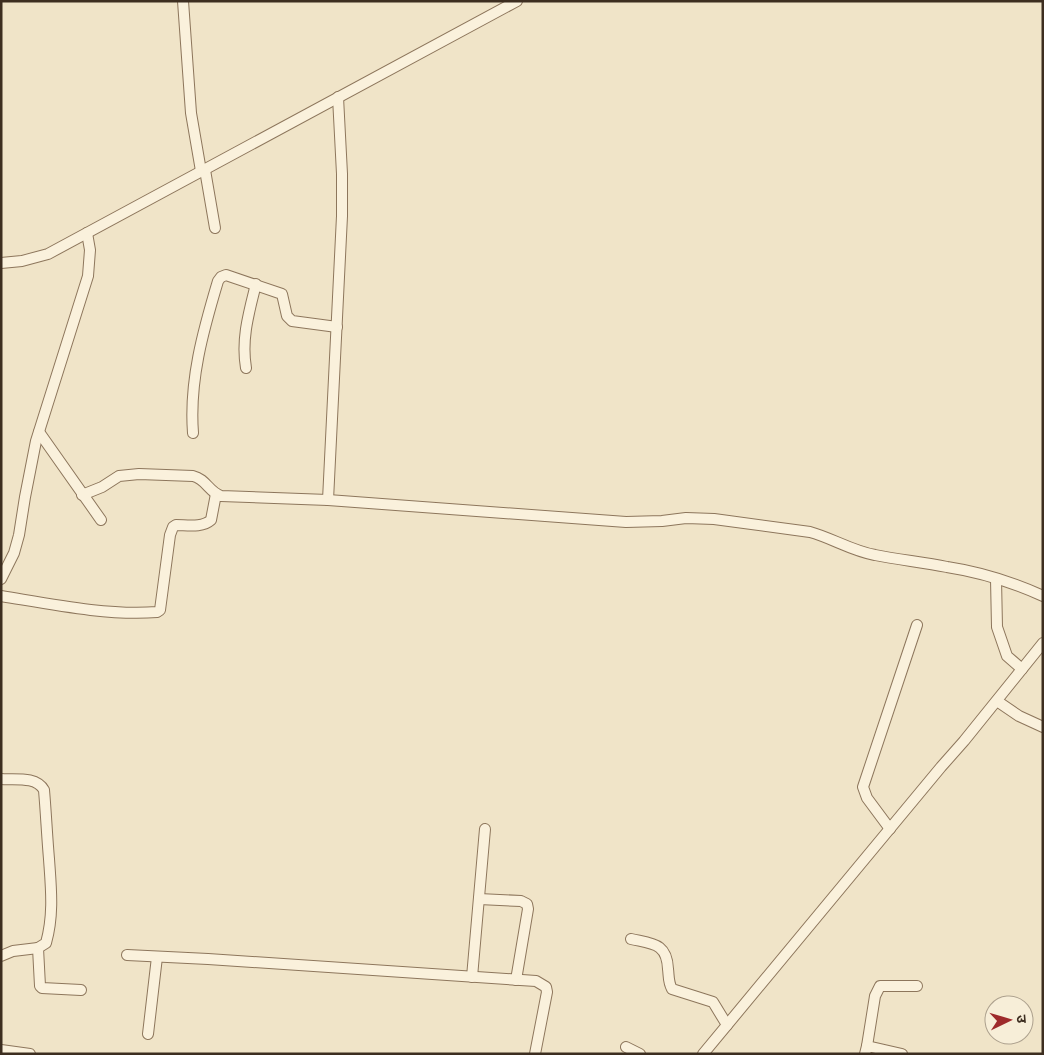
<svg xmlns="http://www.w3.org/2000/svg" width="1044" height="1055" font-family="'Libre Baskerville','Noto Sans Devanagari',serif">
  <style>
    .lines { fill: none; stroke-linecap: round; stroke-linejoin: round }
    .minor-casing { stroke: #8d765c; stroke-width: 12 }
    .minor { stroke: #faf1dc; stroke-width: 10 }
  </style>
  <rect width="100%" height="100%" fill="#f0e4c8"/>
  <g class="lines">
    <g class="minor-casing">
      <g id="minor">
        <path d="M183,1L191,113L201,171"/>
        <path d="M205,170L215,228"/>
        <path d="M1,263L22,261L48,254L517,1"/>
        <path d="M246,368C241,339 249,312 256,284"/>
        <path d="M39,432L101,520"/>
        <path d="M193,433C189,381 203,331 218,281L221,277L226,275L282,294L287,316L292,321L337,327"/>
        <path d="M82,495L102,487L119,476L139,474L193,476C206,479 209,492 221,496L328,500L626,522L662,521L686,518L714,519L810,532C832,538 852,551 875,555C899,560 923,562 947,567C980,572 1012,582 1043,596"/>
        <path d="M328,500L342,216V174L338,97"/>
        <path d="M1,579L14,553L19,535L25,497L36,441L88,276L90,250L87,233"/>
        <path d="M996,579L997,627L1007,656L1022,669"/>
        <path d="M1,596C50,604 108,616 157,612L160,610L170,535L173,527L176,525C187,525 202,528 211,520L216,494"/>
        <path d="M997,701L1019,716L1043,727"/>
        <path d="M1,779C15,780 36,776 44,790C46,813 47,836 49,859C51,888 54,914 46,943L38,948L40,986L42,988L81,990"/>
        <path d="M890,829L867,798L863,787L917,625"/>
        <path d="M479,899L521,901L527,904L528,909L516,980"/>
        <path d="M631,939C653,944 667,943 668,969C669,976 668,982 672,989L713,1002L727,1025"/>
        <path d="M127,955L208,959L536,981L546,987L547,992L535,1054"/>
        <path d="M1,956L13,951L38,948"/>
        <path d="M472,977L485,829"/>
        <path d="M148,1034L157,957"/>
        <path d="M867,1046L875,996L880,986H917"/>
        <path d="M626,1047L640,1054"/>
        <path d="M1,1050L30,1054"/>
        <path d="M703,1054L941,767L964,741L1043,643"/>
        <path d="M865,1054L867,1046L902,1054"/>
      </g>
    </g>
    <use href="#minor" class="minor"/>
  </g>
  <rect width="1044" height="1055" fill="none" stroke="#3d2e20" stroke-width="5"/>
  <g transform="translate(1009 1020) rotate(85)"><circle r="24" fill="#f7eed8" stroke="#ada18e"/>
  <path d="M0-4L9 19L0 12L-9 19Z" fill="#9e2a2b"/>
  <text y="-8" font-size="14" font-weight="bold" text-anchor="middle" fill="#3d2e20">उ</text>
  </g>
</svg>
